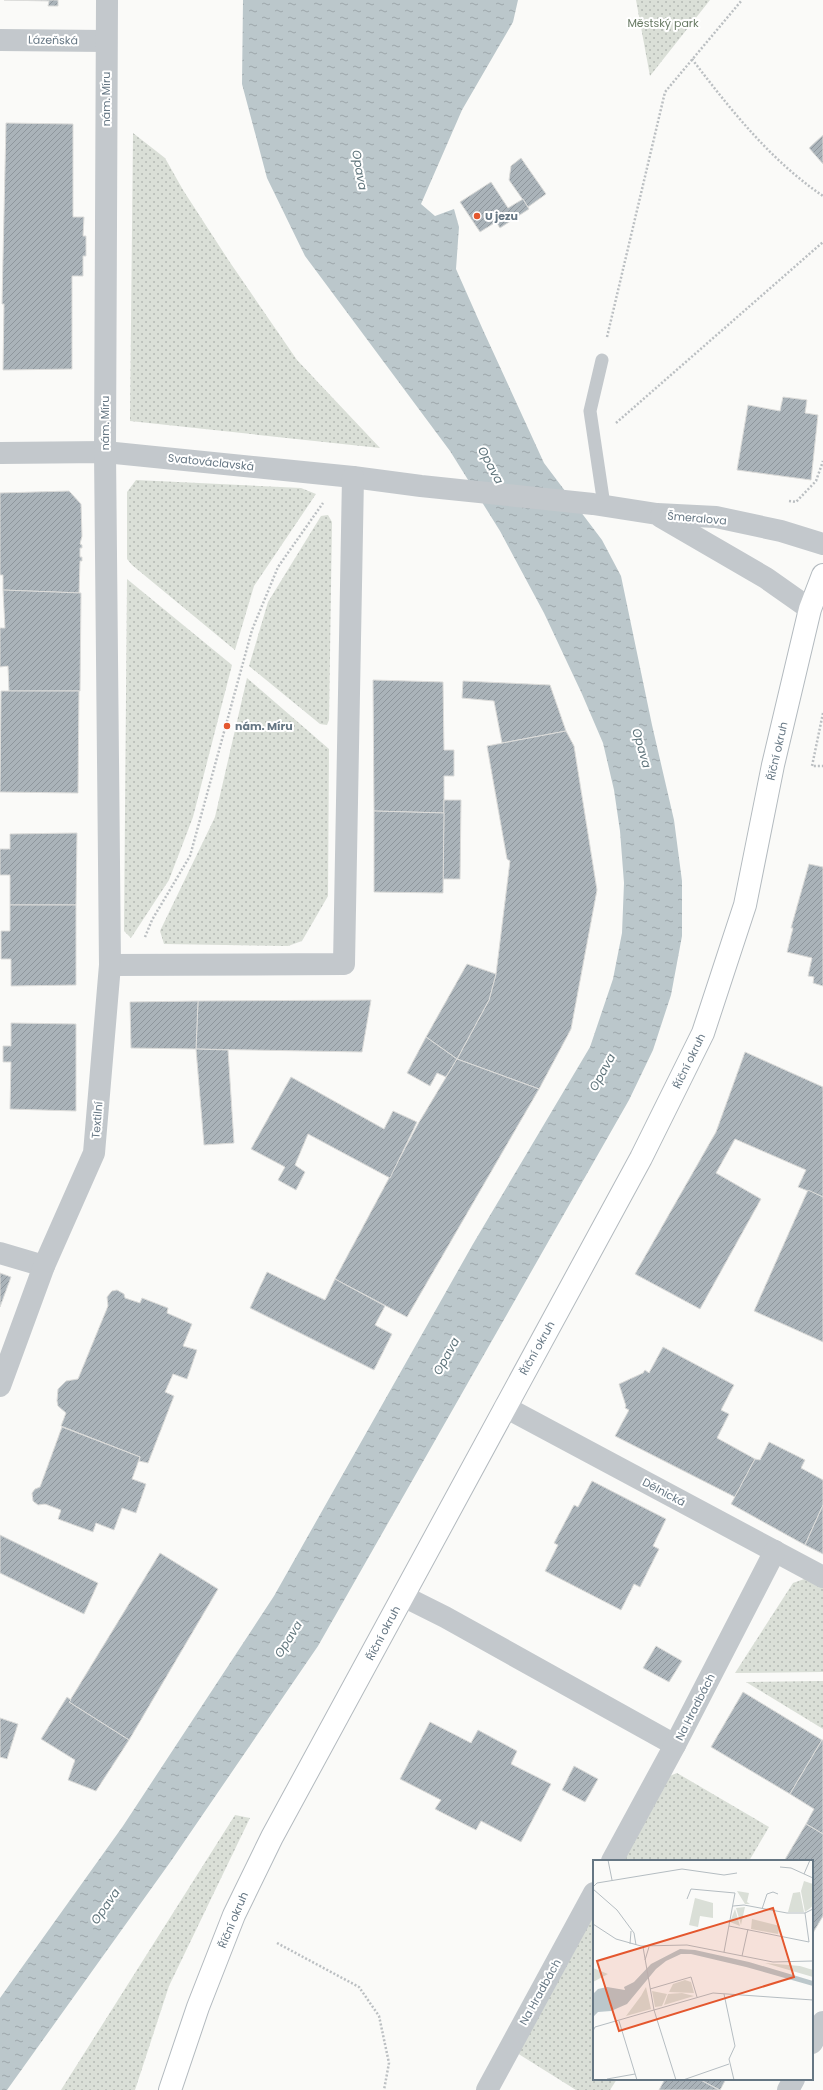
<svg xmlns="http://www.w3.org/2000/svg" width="823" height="2090" font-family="Poppins,sans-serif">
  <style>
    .grass { fill: url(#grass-dots) }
    .water { fill: url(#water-ripples) }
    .building { fill: url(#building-hatch); stroke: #dcdcda }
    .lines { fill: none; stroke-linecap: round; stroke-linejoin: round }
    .secondary-casing { stroke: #b3babf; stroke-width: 24 }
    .path { stroke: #bbbfc2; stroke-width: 2.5; stroke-dasharray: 2 2; stroke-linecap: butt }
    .lane { stroke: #c3c8cc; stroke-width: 13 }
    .street { stroke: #c3c8cc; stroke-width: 22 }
    .secondary { stroke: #fff; stroke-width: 22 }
    .poi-dot { fill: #e4572e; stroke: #fff; stroke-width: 1.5 }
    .labels { text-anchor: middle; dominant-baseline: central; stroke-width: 4; stroke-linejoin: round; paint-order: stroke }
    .park-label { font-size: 11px; fill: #687a64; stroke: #fff }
    .street-label { font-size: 11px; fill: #657683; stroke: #fff }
    .poi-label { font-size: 11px; font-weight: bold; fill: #657683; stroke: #fff; text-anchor: start }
    .water-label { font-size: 12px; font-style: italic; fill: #60757c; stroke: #fff }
    .inset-road { fill: none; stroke: #b5bdc2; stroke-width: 1 }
    .view { fill: #e4572e; fill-opacity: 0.15; stroke: #e4572e; stroke-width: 2 }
    .inset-edge { fill: none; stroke: #657683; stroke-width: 2 }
  </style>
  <defs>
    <pattern id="grass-dots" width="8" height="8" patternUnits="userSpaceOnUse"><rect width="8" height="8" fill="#dadfd7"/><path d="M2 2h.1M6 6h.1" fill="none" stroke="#b4b9b4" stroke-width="1.8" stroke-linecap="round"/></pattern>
    <pattern id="water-ripples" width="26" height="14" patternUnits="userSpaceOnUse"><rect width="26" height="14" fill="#bbc7cb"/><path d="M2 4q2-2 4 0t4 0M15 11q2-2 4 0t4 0" fill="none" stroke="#9ca6aa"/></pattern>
    <pattern id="building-hatch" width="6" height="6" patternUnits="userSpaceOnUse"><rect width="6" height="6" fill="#aab3b9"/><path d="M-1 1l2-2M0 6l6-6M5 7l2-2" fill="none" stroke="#8e969c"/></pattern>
  </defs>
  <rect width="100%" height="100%" fill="#fafaf8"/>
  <g class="grass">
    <path d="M636,0H710L650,76Z"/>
    <path d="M133,133L165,158L183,190L229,261L297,360L380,448L130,421Z"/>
    <path d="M136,480L301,488L316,494L254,586L235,650L132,565L127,559V492Z"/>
    <path d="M328,515L332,522L329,720L327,725L320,724L249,666L268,602L321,516Z"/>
    <path d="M127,579L232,665L193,817L169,880L131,938L124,931Z"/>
    <path d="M247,678L329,749L328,896L302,941L288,946L164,944L160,931L215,817Z"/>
    <path d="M807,1578L823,1587V1672L735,1673L793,1583Z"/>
    <path d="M823,1681V1729L746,1682Z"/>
    <path d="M677,1773L769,1827L749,1861H623L667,1777Z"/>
    <path d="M235,1815L250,1818L169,1986L135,2090H61Z"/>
    <path d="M594,1914V2079H617L610,2090H576L517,2053Z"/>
  </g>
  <path class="water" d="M243,0H518L513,22L462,110L421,204L435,216L454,209L459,227L456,269L483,330L544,463L602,540L621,576L652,725L674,820L682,881V936L671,995L653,1050L629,1100L318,1646L171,1861L7,2090H0V1998L123,1826L274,1596L473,1244L590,1047L613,979L622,933L624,883L620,831L614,790L603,743L582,694L544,613L500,531L450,451L305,256L267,178L242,84Z"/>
  <g class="building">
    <path d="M4,0H58V6H48L49,1Z"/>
    <path d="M6,123L73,124V217H84L83,236H86V256H83V276H72V369L3,370L4,304H2Z"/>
    <path d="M823,135V164L809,148Z"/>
    <path d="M521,158L546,194L528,207L509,180L511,166Z"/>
    <path d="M491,182L508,208L523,199L529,209L500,228L496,222L480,232L460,202Z"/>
    <path d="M783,397L807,400L805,413L818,415L811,480L737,470L748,405L780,411Z"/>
    <path d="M69,491L81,504L82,536L80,544L82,545V548H80V557H82V561H80L79,593L3,590V575H0V493Z"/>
    <path d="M3,590L81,593L80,691H9L8,666L0,667V628H5Z"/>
    <path d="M373,680L443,682L444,750H454V776H444V813L374,811Z"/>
    <path d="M463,681L550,685L566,731L502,743L494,701L462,698Z"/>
    <path d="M1,691H79L78,793L0,792Z"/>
    <path d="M566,731L574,746L597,890L571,1029L539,1089L457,1059L489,1000L496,974L510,861L507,859L487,746Z"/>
    <path d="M444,800H461L460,879H443Z"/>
    <path d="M374,811L444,813L443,893L374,892Z"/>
    <path d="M77,833L76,905H10V875H0V849H10V834Z"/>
    <path d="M809,864L823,867V986L813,983L814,977L808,976L812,958L787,952L793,928H791Z"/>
    <path d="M10,905H76V985L11,986V959H1V931H10Z"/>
    <path d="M467,964L496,974L489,1000L457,1059L426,1037Z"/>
    <path d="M371,1000L362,1052L196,1049L198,1001Z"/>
    <path d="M198,1001L196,1049L131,1048L130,1002Z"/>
    <path d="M11,1023L76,1024V1111L10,1109L11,1062H3V1046H11Z"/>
    <path d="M426,1037L457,1059L446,1077L437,1073L430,1086L407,1073Z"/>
    <path d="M196,1049L228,1050L234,1143L204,1145Z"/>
    <path d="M745,1052L823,1087V1197L798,1187L806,1170L735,1139L716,1173L761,1199L700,1309L635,1274L716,1132Z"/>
    <path d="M457,1059L539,1089L407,1317L335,1279L418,1124Z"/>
    <path d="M291,1077L384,1129L393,1111L417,1122L390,1178L308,1134L295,1165L305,1172L296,1190L278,1180L285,1167L251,1149Z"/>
    <path d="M808,1190L823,1197V1342L754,1311Z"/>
    <path d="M267,1272L325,1300L335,1279L385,1306L375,1325L392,1334L374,1370L250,1308Z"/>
    <path d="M0,1273L11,1277L0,1307Z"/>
    <path d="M117,1290L124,1294L125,1298L140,1303L142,1298L168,1308L167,1313L192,1324L183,1346L197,1350L187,1379L173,1374L165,1392L174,1396L148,1463L139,1461L140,1457L61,1426L66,1413L58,1406L57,1401L58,1389L66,1381L78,1379L108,1306L107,1297L112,1291Z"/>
    <path d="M663,1347L734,1385L721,1410L729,1414L717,1438L755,1459L735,1497L615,1436L629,1410L625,1408L626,1406L619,1384L643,1373L645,1370L649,1373Z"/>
    <path d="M62,1427L140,1457L132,1479L146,1484L136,1513L122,1508L114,1530L96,1523L93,1532L58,1519L61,1510L45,1504L38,1505L33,1501L32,1493L35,1489L40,1487Z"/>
    <path d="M769,1442L805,1460L801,1468L823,1480V1505L805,1545L731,1504L755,1459L760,1460Z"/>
    <path d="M592,1481L666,1519L653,1546L659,1549L640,1587L634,1584L621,1610L545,1571L558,1545L554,1543L574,1505L578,1507Z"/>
    <path d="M823,1505V1554L805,1545Z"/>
    <path d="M0,1535L98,1583L84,1614L0,1573Z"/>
    <path d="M160,1553L218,1589L129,1740L69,1702Z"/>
    <path d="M656,1646L682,1661L669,1682L643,1668Z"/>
    <path d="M743,1692L822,1740L790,1794L711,1747Z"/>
    <path d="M67,1697L71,1700L69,1702L129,1740L96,1791L68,1780L75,1760L41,1739Z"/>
    <path d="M0,1718L18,1724L7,1759L0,1757Z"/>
    <path d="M430,1722L471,1743L478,1730L517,1751L511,1764L551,1784L521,1842L481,1821L476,1830L435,1809L441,1800L400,1779Z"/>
    <path d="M822,1740H823V1834L806,1824L814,1809L790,1794Z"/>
    <path d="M574,1766L598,1779L585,1802L562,1790Z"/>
    <path d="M806,1824L823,1834V1916L813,1933L812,1861H784Z"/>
    <path d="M665,2079H699L719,2090H659Z"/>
    <path d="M699,2079H726L720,2090Z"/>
  </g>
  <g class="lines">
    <g class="secondary-casing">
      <path id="secondary" d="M170,2090L198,2007L234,1915L272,1837L641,1158L703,1033L745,905L773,765L810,609L823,575"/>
    </g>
    <g class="path">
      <path d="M692,59C730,109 771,161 823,196"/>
      <path d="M607,337L665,92L742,0"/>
      <path d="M616,423L823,242"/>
      <path d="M789,501L796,502L816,481L823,461"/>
      <path d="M823,713L812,766H823"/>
      <path d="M145,937L152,920L190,856L252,630L278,567L323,503"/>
      <path d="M277,1943L359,1987L379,2016L389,2063L384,2090"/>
    </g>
    <path class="lane" d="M602,360L590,411L604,505"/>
    <g class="street">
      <path d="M0,40L106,41"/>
      <path d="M0,453L105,452L353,477L421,486L593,504L657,514L716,517L781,531L823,544"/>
      <path d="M661,517L766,578L810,609"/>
      <path d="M110,965L344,964L353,477"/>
      <path d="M0,1253L44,1266"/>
      <path d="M0,1386L44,1266L94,1153L110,965L105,452L107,0"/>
      <path d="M505,1407L823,1577"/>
      <path d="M403,1596L445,1617L675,1745"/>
      <path d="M612,1861L675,1745L775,1551"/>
      <path d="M812,2043L823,2022"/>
      <path d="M487,2090L594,1893"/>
      <path d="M788,2090L794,2079"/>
    </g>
    <use href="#secondary" class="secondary"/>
  </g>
  <g class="poi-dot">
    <circle cx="477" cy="216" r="4"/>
    <circle cx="227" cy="726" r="4"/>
  </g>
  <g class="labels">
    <g class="park-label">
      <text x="663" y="23">Městský park</text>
    </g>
    <g class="street-label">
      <text transform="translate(53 40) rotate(1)">Lázeňská</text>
      <text transform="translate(106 99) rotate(-90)">nám. Míru</text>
      <text transform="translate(105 423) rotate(-90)">nám. Míru</text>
      <text transform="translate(211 462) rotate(6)">Svatováclavská</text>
      <text transform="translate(697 518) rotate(5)">Šmeralova</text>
      <text transform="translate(777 751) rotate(-77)">Říční okruh</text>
      <text transform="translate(689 1061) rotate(-64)">Říční okruh</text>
      <text transform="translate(97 1120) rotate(-85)">Textilní</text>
      <text transform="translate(537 1348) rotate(-61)">Říční okruh</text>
      <text transform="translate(664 1492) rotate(28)">Dělnická</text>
      <text transform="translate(383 1633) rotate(-62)">Říční okruh</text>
      <text transform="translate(695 1707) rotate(-63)">Na Hradbách</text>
      <text transform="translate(233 1920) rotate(-67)">Říční okruh</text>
      <text transform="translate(540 1992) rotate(-61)">Na Hradbách</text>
    </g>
    <g class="poi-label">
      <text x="485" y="216">U jezu</text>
      <text x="235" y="726">nám. Míru</text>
    </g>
    <g class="water-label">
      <text transform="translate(360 170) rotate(80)">Opava</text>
      <text transform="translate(491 465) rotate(62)">Opava</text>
      <text transform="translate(642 748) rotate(74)">Opava</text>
      <text transform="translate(602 1072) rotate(-61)">Opava</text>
      <text transform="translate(446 1356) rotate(-61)">Opava</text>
      <text transform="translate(288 1639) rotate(-58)">Opava</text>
      <text transform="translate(105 1906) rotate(-55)">Opava</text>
    </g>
  </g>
  <g transform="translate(593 1860)">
    <rect width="220" height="220" fill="#fafaf8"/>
    <path d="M211,21L220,24V46L212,52L208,31ZM207,32L211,52H195L200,33ZM152,47L148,65L143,48ZM142,49L147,66L137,62ZM159,59L187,66L185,74L158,69ZM172,103L207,106L220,110V117ZM0,108L15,114L0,122ZM92,120L98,122L101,133L76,132L80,124ZM53,127L58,149L33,156L48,136ZM59,131L74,134L69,146L62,147ZM89,133L101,136L71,145L75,134Z" fill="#dadfd7"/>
    <path d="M144,31L156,33L154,42L157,44H152Z" fill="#dadfd7"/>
    <path d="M102,38L120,43V58L107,56L105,67L96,65Z" fill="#dadfd7"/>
    <path d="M87,89L102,90L156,102L220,121V126L153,107L98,94H88L73,101L63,109L34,144L18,151L5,152L0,157V134L5,129L14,127L32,130L31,127L41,122L58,104Z" fill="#bbc7cb"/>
    <path class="inset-road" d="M15,0L19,20M187,7L198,8L220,18M211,14L217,0M0,27L4,23L89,9L131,15L144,13M0,29L24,50L41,73L43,85M94,39L98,29L142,33L131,92M140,46L151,45L194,53H212L220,49M169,49L174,34L180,32L185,34M0,64L23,79L48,86L94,85L180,102L219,101M136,66L216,82L212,53M37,84L38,71M50,87L61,150L83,220M149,96L155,69M52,100L56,87M57,129L98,117L104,137M131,134L142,186L136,199L141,220M26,161L44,220M0,171L2,167L120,133L220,140M14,219L42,214M90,220L136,204"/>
    <path class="view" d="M180,48L201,117L26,171L4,101Z"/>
    <rect width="220" height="220" class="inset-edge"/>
  </g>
</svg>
